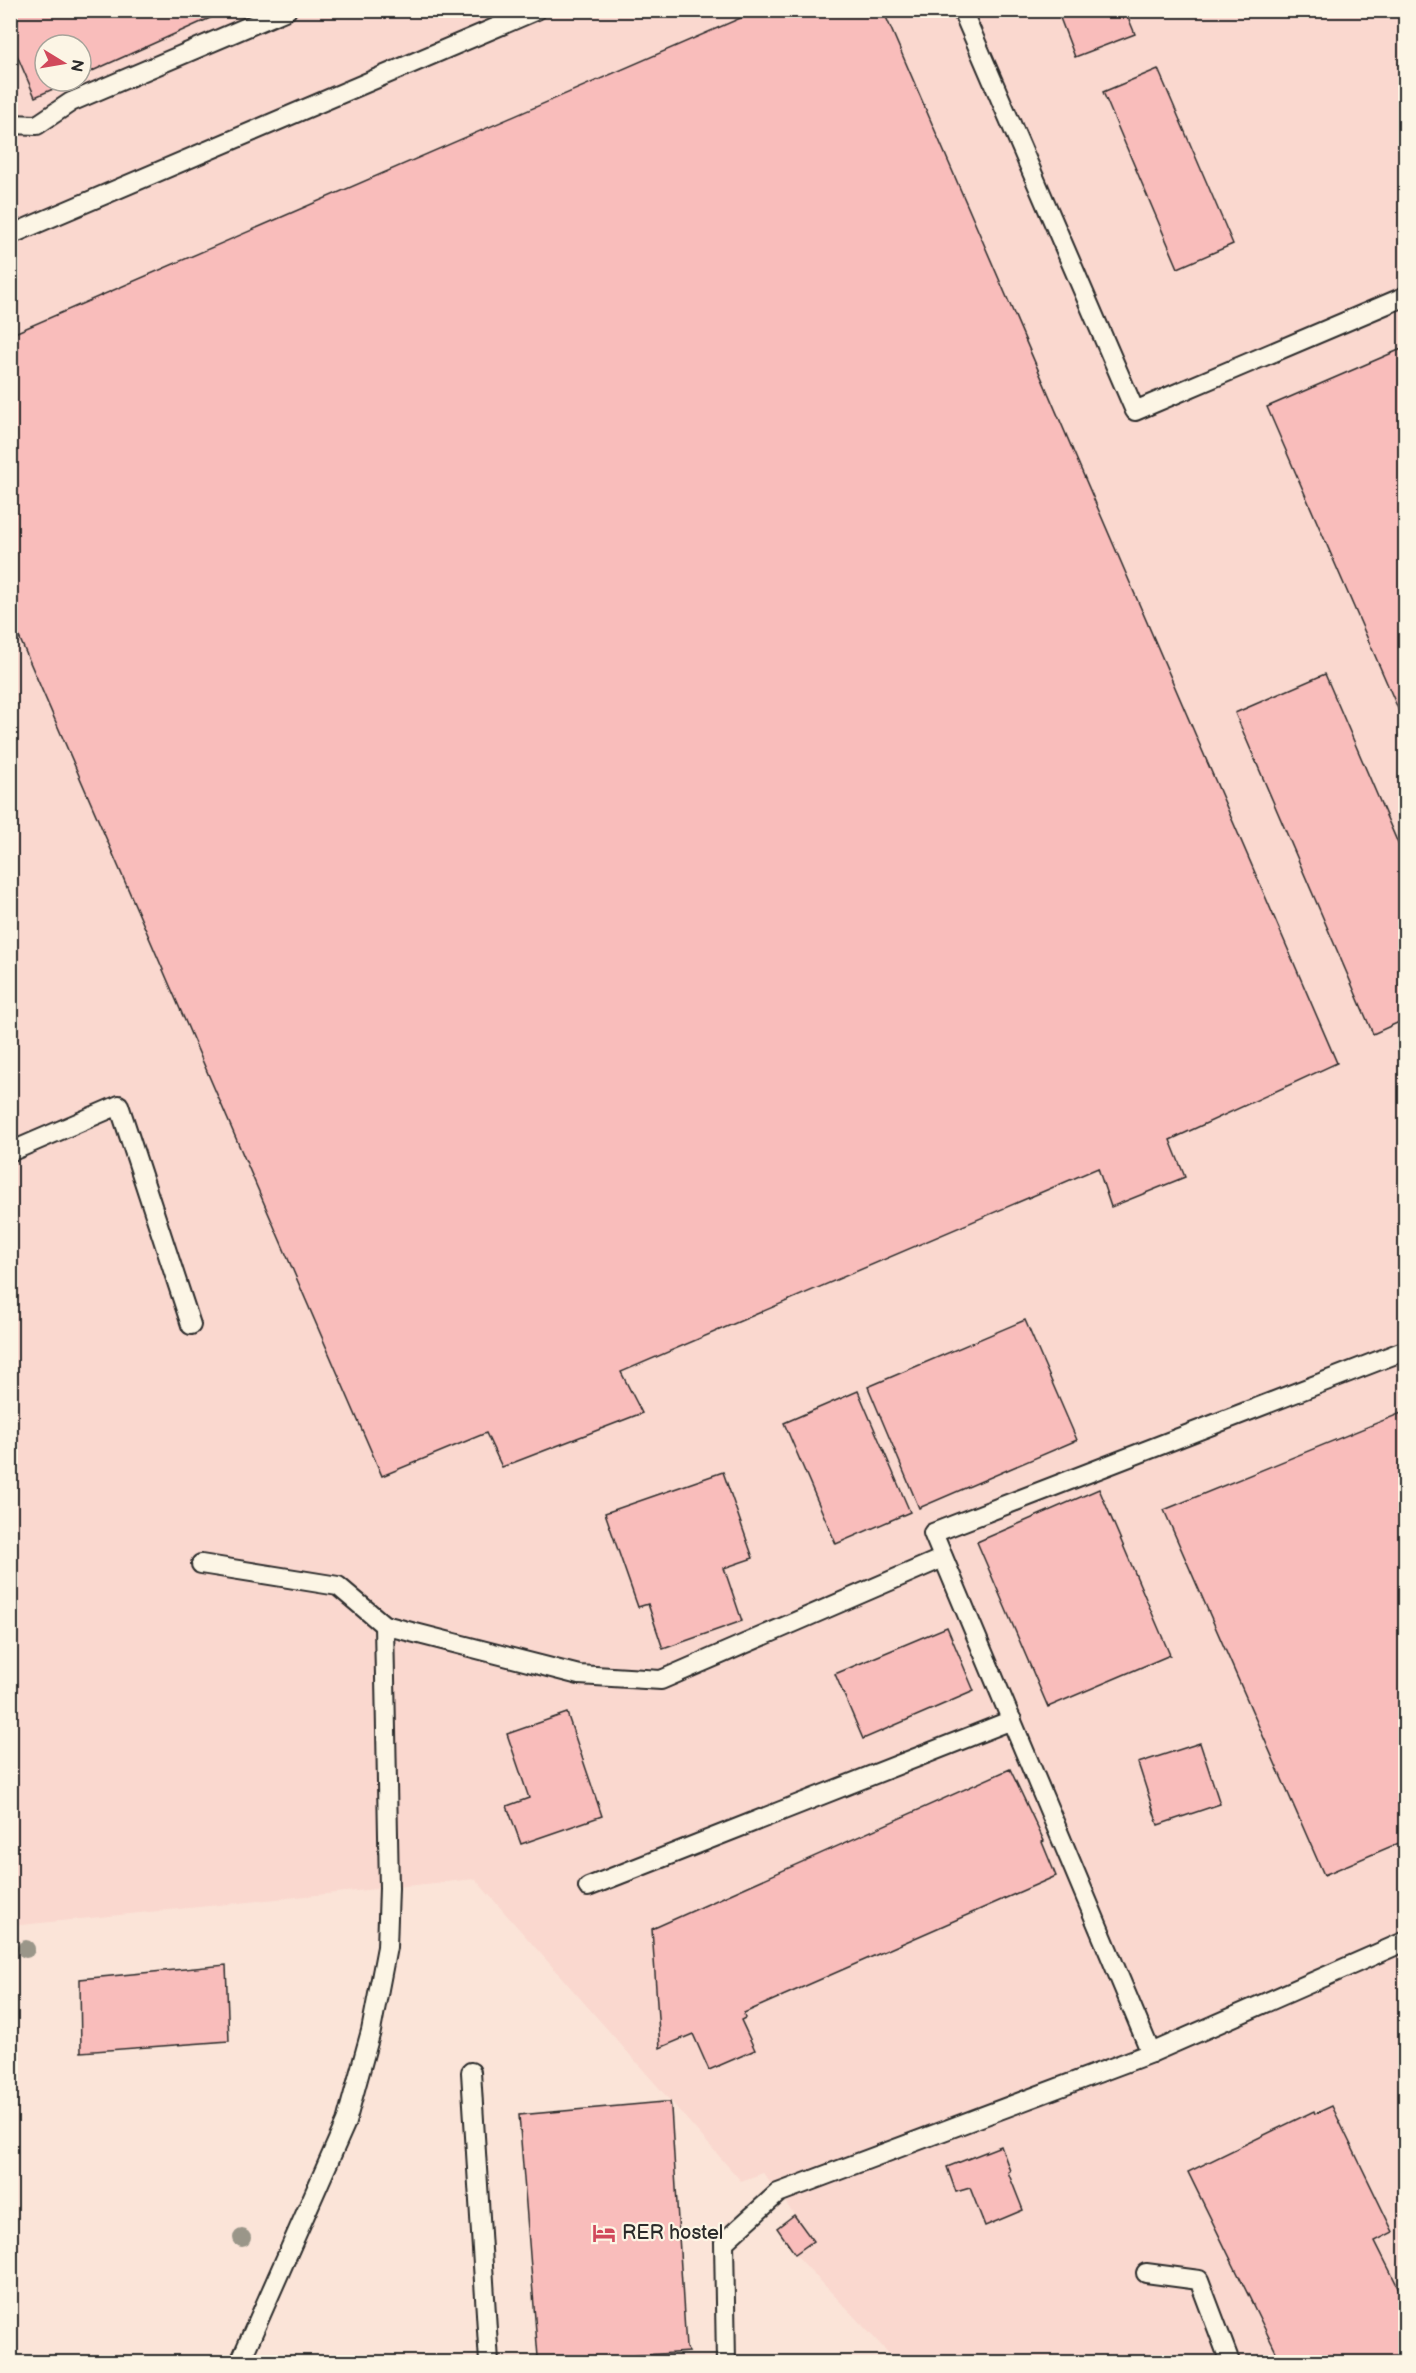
<svg xmlns="http://www.w3.org/2000/svg" width="1416" height="2373" font-family="'Balsamiq Sans',sans-serif">
  <style>
    .built { fill: #fad8cf; fill-rule: evenodd }
    .building { fill: #f9bdbb; stroke: #2b2b2b; stroke-width: 1.5 }
    .lines { fill: none; stroke-linecap: round; stroke-linejoin: round }
    .service-casing { stroke: #2b2b2b; stroke-width: 22 }
    .service { stroke: #fcf5e5; stroke-width: 18 }
    .tree { fill: #9a9689 }
    .labels { text-anchor: middle; dominant-baseline: central; stroke-width: 4.5; stroke-linejoin: round; paint-order: stroke }
    .poi-label { font-size: 20px; fill: #2b2b2b; stroke: #fcf5e5; text-anchor: start }
  </style>
  <rect width="100%" height="100%" fill="#fbe4d8"/>
  <filter id="ink" filterUnits="userSpaceOnUse"><feTurbulence type="fractalNoise" baseFrequency=".0167" numOctaves="2"/><feDisplacementMap in="SourceGraphic" scale="12" xChannelSelector="R" yChannelSelector="G"/><feConvolveMatrix kernelMatrix="1 2 1 2 8 2 1 2 1" color-interpolation-filters="sRGB"/></filter>
  <g filter="url(#ink)">
    <path class="built" d="M11,11H1405V2362H897L795,2254L777,2228L794,2214L763,2173L741,2181L475,1879L11,1926ZM45,45H81V81H45Z"/>
    <g class="building">
      <path d="M10,10H228L81,76V45H45V81H71L35,97L10,39Z"/>
      <path d="M759,10H883L1337,1063L1170,1140L1185,1177L1111,1207L1098,1168L621,1372L642,1413L502,1467L486,1433L382,1476L10,616V335Z"/>
      <path d="M1057,10H1125L1135,34L1075,57Z"/>
      <path d="M1158,69L1233,244L1178,268L1103,92Z"/>
      <path d="M1406,347V727L1267,407Z"/>
      <path d="M1325,674L1406,862V1019L1373,1034L1235,713Z"/>
      <path d="M1025,1320L1077,1440L919,1508L868,1387Z"/>
      <path d="M858,1391L910,1512L836,1544L784,1423Z"/>
      <path d="M1406,1411V1840L1324,1875L1164,1510Z"/>
      <path d="M723,1472L753,1558L724,1568L742,1621L663,1649L648,1604L638,1607L605,1513Z"/>
      <path d="M1099,1489L1170,1655L1048,1707L977,1542Z"/>
      <path d="M947,1627L974,1691L863,1739L835,1674Z"/>
      <path d="M567,1713L602,1816L521,1844L507,1806L529,1798L507,1734Z"/>
      <path d="M1200,1743L1220,1804L1158,1825L1138,1763Z"/>
      <path d="M1010,1769L1044,1841L1042,1842L1056,1876L744,2013L745,2018L741,2020L755,2050L709,2070L693,2034L660,2048L652,1929Z"/>
      <path d="M226,1965L229,2041L81,2052L80,1979Z"/>
      <path d="M664,2102H670L671,2108L686,2348L689,2352L537,2362L536,2357H538L519,2115Z"/>
      <path d="M1332,2106L1393,2232L1375,2241L1406,2303V2362H1281L1188,2172L1314,2111L1315,2114Z"/>
      <path d="M1001,2146L1010,2171L1008,2172L1023,2210L985,2226L970,2188L956,2192L947,2167Z"/>
      <path d="M794,2215L813,2241L795,2254L777,2228Z"/>
    </g>
    <g class="lines">
      <g class="service-casing">
        <g id="service">
          <path d="M962,10L1135,411L1406,296"/>
          <path d="M10,124L37,125L71,102L287,10"/>
          <path d="M10,235L537,10"/>
          <path d="M10,1152L119,1105L191,1325"/>
          <path d="M201,1564L338,1586L384,1625L579,1675L661,1680L943,1558"/>
          <path d="M588,1887L1012,1720"/>
          <path d="M1151,2053L933,1533L1406,1350"/>
          <path d="M471,2072L489,2362"/>
          <path d="M1146,2273L1199,2280L1230,2362"/>
          <path d="M240,2362L346,2122L371,2031L387,1947L389,1888L384,1625"/>
          <path d="M726,2362L724,2242L778,2193L1151,2053L1406,1941"/>
        </g>
      </g>
      <use href="#service" class="service"/>
    </g>
    <g class="tree">
      <circle cx="26" cy="1949" r="9"/>
      <circle cx="242" cy="2238" r="9"/>
    </g>
  </g>
  <defs>
    <g id="hotel-bare" transform="scale(1.8)"><path d="M-6-4.5h1.5V1H6V5H4.5V3h-9V5H-6ZM-4 0a1.8 1.8 0 1 1 3.6 0ZM.5 0V-2.5h3Q6-2.5 6 0Z" fill="#d1495b" stroke="#fcf5e5" stroke-width="2.5" paint-order="stroke"/></g>
  </defs>
  <g fill-rule="evenodd">
    <use href="#hotel-bare" x="604" y="2233"/>
  </g>
  <g class="labels">
    <g class="poi-label">
      <text x="622" y="2233">RER hostel</text>
    </g>
  </g>
  <rect width="1416" height="2373" fill="none" stroke="#fcf5e5" stroke-width="36"/>
  <rect x="18" y="18" width="1380" height="2337" fill="none" stroke="#2b2b2b" stroke-width="2" filter="url(#ink)"/>
  <g transform="translate(63 63) rotate(101)"><circle r="28" fill="#fcf5e5" stroke="#a8a49b" stroke-width="1.5"/>
  <path d="M0-4.5L10 22L0 15L-10 22Z" fill="#d1495b"/>
  <text y="-9" font-size="16" font-weight="bold" text-anchor="middle" fill="#2b2b2b">N</text>
  </g>
</svg>
